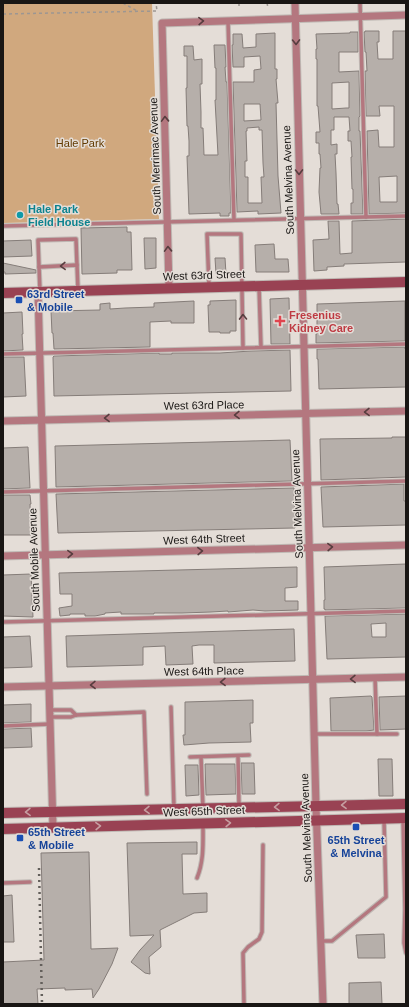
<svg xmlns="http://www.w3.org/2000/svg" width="409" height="1007" font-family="Helvetica,sans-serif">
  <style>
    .green { fill: #d0a87e }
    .building { fill: #b6afaa; stroke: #857d79; fill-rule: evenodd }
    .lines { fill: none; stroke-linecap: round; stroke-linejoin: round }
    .lane-casing { stroke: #bfb9b4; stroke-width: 5.5 }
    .street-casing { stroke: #bfb9b4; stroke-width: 9 }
    .secondary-casing { stroke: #bfb9b4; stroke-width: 12 }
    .path { stroke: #9c9692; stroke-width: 1.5; stroke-dasharray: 3 3; stroke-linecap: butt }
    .lane { stroke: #b4777f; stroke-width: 3.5 }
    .street { stroke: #b4777f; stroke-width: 7 }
    .secondary { stroke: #994253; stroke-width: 10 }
    .rail { stroke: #635f5b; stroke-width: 2.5; stroke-dasharray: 2 4; stroke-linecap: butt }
    .oneway { stroke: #573d3f }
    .oneway2 { stroke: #c69fa2 }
    .culture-dot { fill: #0f9aa8; stroke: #e4ddd7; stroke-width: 1.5 }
    .transit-dot { fill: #1a4fb4; stroke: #e4ddd7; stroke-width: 1.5 }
    .health-dot { fill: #e0444e; stroke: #e4ddd7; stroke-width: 1.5 }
    .labels { text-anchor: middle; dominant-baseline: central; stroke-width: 3; stroke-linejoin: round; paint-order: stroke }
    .park-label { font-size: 11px; fill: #623a00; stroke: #e4ddd7 }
    .street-label { font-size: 11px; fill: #191614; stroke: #e4ddd7 }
    .culture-label { font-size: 11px; font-weight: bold; fill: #0d838f; stroke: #e4ddd7; text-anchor: start }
    .transit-label { font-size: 11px; font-weight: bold; fill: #164399; stroke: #e4ddd7; text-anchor: start }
    .health-label { font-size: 11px; font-weight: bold; fill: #be3a42; stroke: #e4ddd7; text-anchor: start }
  </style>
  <rect width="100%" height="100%" fill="#e4ddd7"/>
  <path class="green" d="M3,3H152L159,219L3,223Z"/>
  <g class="building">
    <path d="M365,31H379V42H377L378,59H393V31H406V213L369,214L367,131L378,130L379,147H394V106H379L380,116H366L365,71H367L366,52H365L364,32H365ZM397,176V202H380L379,177Z"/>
    <path d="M350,32H358V52H339V72L359,71L360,116L359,117V131H360L363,214H351V203H353V189H352L351,157H352L351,141H348V131H350L349,117H334V130H331V145L337,144V154H335L336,173L337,204H338L339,214H321L319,192L320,168H321L320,154H319V143H316V132H320L318,106H317V59H316V49H317L316,34L350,33ZM349,82V108H346L332,109V83Z"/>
    <path d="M275,33V69H277V79H276L278,103H276L278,176L281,213L258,214V211L237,212L233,82H254V70L261,69L260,56L244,57V67H233L232,45H233V34H242L243,48L256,47V34ZM244,104H260L261,120L244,121ZM259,127V130H262L263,163L264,177H261L262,203H248V177H245V161H247L246,131H247V128Z"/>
    <path d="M214,45H225L226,67H225L226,82H227L231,213H229V216H220V213L189,214L187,156H189V141L188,126H187L186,88H187V56H184V46H193L194,60L202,59V84H200L201,112V128H203L204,155H218L215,100H216V68H215Z"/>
    <path d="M406,219V262L344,264V266L327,267V270L314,271L313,240L329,239L328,221H339L340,254L352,253V221Z"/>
    <path d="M127,227V232H131L132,270H117V273L82,274L81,228Z"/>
    <path d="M144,238H156V268L145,269Z"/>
    <path d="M31,240L32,256L3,257V241Z"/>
    <path d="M274,244L275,259H288L289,272H256L255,245Z"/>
    <path d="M215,258H225L226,274H216Z"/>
    <path d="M3,263L36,270V273L5,274V272H3Z"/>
    <path d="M289,298L290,344H271L270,299Z"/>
    <path d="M236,300V331H230V333H220V332H209L208,305H210V301Z"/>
    <path d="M194,301V323H171V321L150,322V347L54,349L53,333H52L51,311L100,310V304L110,303V309L125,308L154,307V303Z"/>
    <path d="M405,301V341L316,343V334H317V304Z"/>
    <path d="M22,312L23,334H22L23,350L3,351V313Z"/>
    <path d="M405,347V349H406V387L319,389L318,359H317V349Z"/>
    <path d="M290,350L291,391L54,396L53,357L54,356L159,353V354H172V353H220L251,351Z"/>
    <path d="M3,357H24L26,396L3,397Z"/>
    <path d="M392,437H406V477L321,480L320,439L392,438Z"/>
    <path d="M290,440L292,481L56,487L55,446Z"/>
    <path d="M28,447L30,488L3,489V448Z"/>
    <path d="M404,484V501H406V525L323,527L321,487Z"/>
    <path d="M294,488L295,528L58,533L56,494Z"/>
    <path d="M3,495H30L31,504H30L31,535H3Z"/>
    <path d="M406,564V608L325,610V609H324V600H325L324,567Z"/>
    <path d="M297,567V587L285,588V601H298V610L265,611L253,610L228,612V611L211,612L182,613H154V614H121V612L105,613V614L95,616H85V614H70V615L60,616L59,608L72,606V594H60L59,573Z"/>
    <path d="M31,574L33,617L3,616V575Z"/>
    <path d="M406,614V657L327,659L325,616ZM386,623V637H372L371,624Z"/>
    <path d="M294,629L295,661L214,663V645H199L192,646L193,664L166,665L165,646L143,647V665L67,667L66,636Z"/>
    <path d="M30,636L32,667L3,668V637Z"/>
    <path d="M371,696L372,697L374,730L366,731H331L330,698Z"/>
    <path d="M406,696V729L380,730L379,697Z"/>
    <path d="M253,700V723H250L251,742L209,743L184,745L183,735H185V702Z"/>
    <path d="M31,704V722L3,723V705Z"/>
    <path d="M31,728L32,747L3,748V729Z"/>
    <path d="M378,759H392L393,796H379Z"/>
    <path d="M241,763H254L255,794H242Z"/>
    <path d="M205,764H235L236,794L206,795Z"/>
    <path d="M185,765H198L199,795L186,796Z"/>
    <path d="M197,842V854H182L183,894L207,893V912L194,913L160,930L161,947L149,957L150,974L145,973L131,962L140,950L154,935L130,936L127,843Z"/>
    <path d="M89,852L91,949L118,948L112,964L99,989L93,998L92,989L65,990V988L37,989L38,1004H3V962L44,960L41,853Z"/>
    <path d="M12,895L14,942H3V896Z"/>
    <path d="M384,934L385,958H358L356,935Z"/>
    <path d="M381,982L382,1004H349V983Z"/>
  </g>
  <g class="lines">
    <g class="lane-casing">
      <g id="lane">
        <path d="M360,3L366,217"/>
        <path d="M228,21L234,220"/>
        <path d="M3,226L406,216"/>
        <path d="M39,267L38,240L76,239L77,265"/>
        <path d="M209,286L207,234H241L243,348"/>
        <path d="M259,287L261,347"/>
        <path d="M40,291L39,267L77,265L78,290"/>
        <path d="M3,354L406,344"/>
        <path d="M3,492L406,481"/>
        <path d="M3,622L406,611"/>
        <path d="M375,678L377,734"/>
        <path d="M171,707L174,808"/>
        <path d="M50,710H71L76,715"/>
        <path d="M50,717H71L76,715L144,712L147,794"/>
        <path d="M3,726L50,724"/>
        <path d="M315,734H397"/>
        <path d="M238,756L239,807"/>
        <path d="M190,757L249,755"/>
        <path d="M201,757L203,808"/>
        <path d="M403,819L405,909L404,943L406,953"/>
        <path d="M197,878C204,861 203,843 203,825"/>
        <path d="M3,883L30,882"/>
        <path d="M321,941H332L386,897L384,820"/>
        <path d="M244,1004L243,953L248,947L259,939L262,932L263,845"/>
      </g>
    </g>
    <g class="street-casing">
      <g id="street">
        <path d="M295,3L316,806L323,1004"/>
        <path d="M169,288L162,23L406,15"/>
        <path d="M38,292L53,828"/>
        <path d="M3,421L406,411"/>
        <path d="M3,556L406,545"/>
        <path d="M3,687L406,677"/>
      </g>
    </g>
    <g class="secondary-casing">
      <g id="secondary">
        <path d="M3,293L406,282"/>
        <path d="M3,813L406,804"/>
        <path d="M3,829L406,818"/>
      </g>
    </g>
    <g class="path">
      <path d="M123,3L137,11"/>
      <path d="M239,3V9"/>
      <path d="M267,3L268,8"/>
      <path d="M3,14L157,11L156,3"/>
    </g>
    <use href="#lane" class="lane"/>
    <use href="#street" class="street"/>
    <use href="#secondary" class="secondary"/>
    <path class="rail" d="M39,868L42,1004"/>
  </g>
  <defs><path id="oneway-chevron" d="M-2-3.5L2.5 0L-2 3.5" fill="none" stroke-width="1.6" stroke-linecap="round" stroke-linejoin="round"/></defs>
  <g class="oneway">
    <use href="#oneway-chevron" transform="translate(201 21) rotate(-2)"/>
    <use href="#oneway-chevron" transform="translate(296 42) rotate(89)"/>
    <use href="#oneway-chevron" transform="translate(165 119) rotate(-92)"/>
    <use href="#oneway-chevron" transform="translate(299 172) rotate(89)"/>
    <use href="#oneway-chevron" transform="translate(168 249) rotate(-92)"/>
    <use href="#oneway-chevron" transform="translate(63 266) rotate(178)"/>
    <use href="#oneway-chevron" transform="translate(243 317) rotate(-91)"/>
    <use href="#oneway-chevron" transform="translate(367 412) rotate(179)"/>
    <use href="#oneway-chevron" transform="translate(237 415) rotate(179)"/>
    <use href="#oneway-chevron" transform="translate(107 418) rotate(179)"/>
    <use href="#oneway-chevron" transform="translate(330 547) rotate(-2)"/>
    <use href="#oneway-chevron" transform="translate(200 551) rotate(-2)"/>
    <use href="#oneway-chevron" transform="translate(70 554) rotate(-2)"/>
    <use href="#oneway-chevron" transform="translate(353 679) rotate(179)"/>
    <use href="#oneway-chevron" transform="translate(223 682) rotate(179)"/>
    <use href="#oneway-chevron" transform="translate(93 685) rotate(179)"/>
  </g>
  <g class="oneway2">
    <use href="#oneway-chevron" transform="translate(344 805) rotate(179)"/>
    <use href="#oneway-chevron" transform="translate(277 807) rotate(179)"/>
    <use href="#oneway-chevron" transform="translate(147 810) rotate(179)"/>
    <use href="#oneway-chevron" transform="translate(28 812) rotate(179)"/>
    <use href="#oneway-chevron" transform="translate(228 823) rotate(-2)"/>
    <use href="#oneway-chevron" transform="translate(98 826) rotate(-2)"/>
  </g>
  <circle class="culture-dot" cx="20" cy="215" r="4"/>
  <g class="transit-dot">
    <rect x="15" y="296" width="8" height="8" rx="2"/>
    <rect x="352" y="823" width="8" height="8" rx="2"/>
    <rect x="16" y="834" width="8" height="8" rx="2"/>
  </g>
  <path class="health-dot" d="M278 315h4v4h4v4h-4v4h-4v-4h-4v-4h4z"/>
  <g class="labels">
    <g class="park-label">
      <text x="80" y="143">Hale Park</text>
    </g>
    <g class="street-label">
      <text transform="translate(155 156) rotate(-92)">South Merrimac Avenue</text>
      <text transform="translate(288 180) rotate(-92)">South Melvina Avenue</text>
      <text transform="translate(204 275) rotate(-2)">West 63rd Street</text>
      <text transform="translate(204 405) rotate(-1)">West 63rd Place</text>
      <text transform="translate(297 504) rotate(-92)">South Melvina Avenue</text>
      <text transform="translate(204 539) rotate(-2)">West 64th Street</text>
      <text transform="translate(34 560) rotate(-92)">South Mobile Avenue</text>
      <text transform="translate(204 671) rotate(-1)">West 64th Place</text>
      <text transform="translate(204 811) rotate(-2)">West 65th Street</text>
      <text transform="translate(306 828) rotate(-92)">South Melvina Avenue</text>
    </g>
    <g class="culture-label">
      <text x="28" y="209">Hale Park<tspan x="28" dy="13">Field House</tspan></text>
    </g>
    <g class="transit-label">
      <text x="27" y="294">63rd Street<tspan x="27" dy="13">&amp; Mobile</tspan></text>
      <text x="28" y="832">65th Street<tspan x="28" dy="13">&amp; Mobile</tspan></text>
      <text x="356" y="840" text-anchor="middle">65th Street<tspan x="356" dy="13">&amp; Melvina</tspan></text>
    </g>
    <g class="health-label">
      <text x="289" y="315">Fresenius<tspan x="289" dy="13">Kidney Care</tspan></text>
    </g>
  </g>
  <rect width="409" height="1007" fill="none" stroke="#191614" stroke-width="8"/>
</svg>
